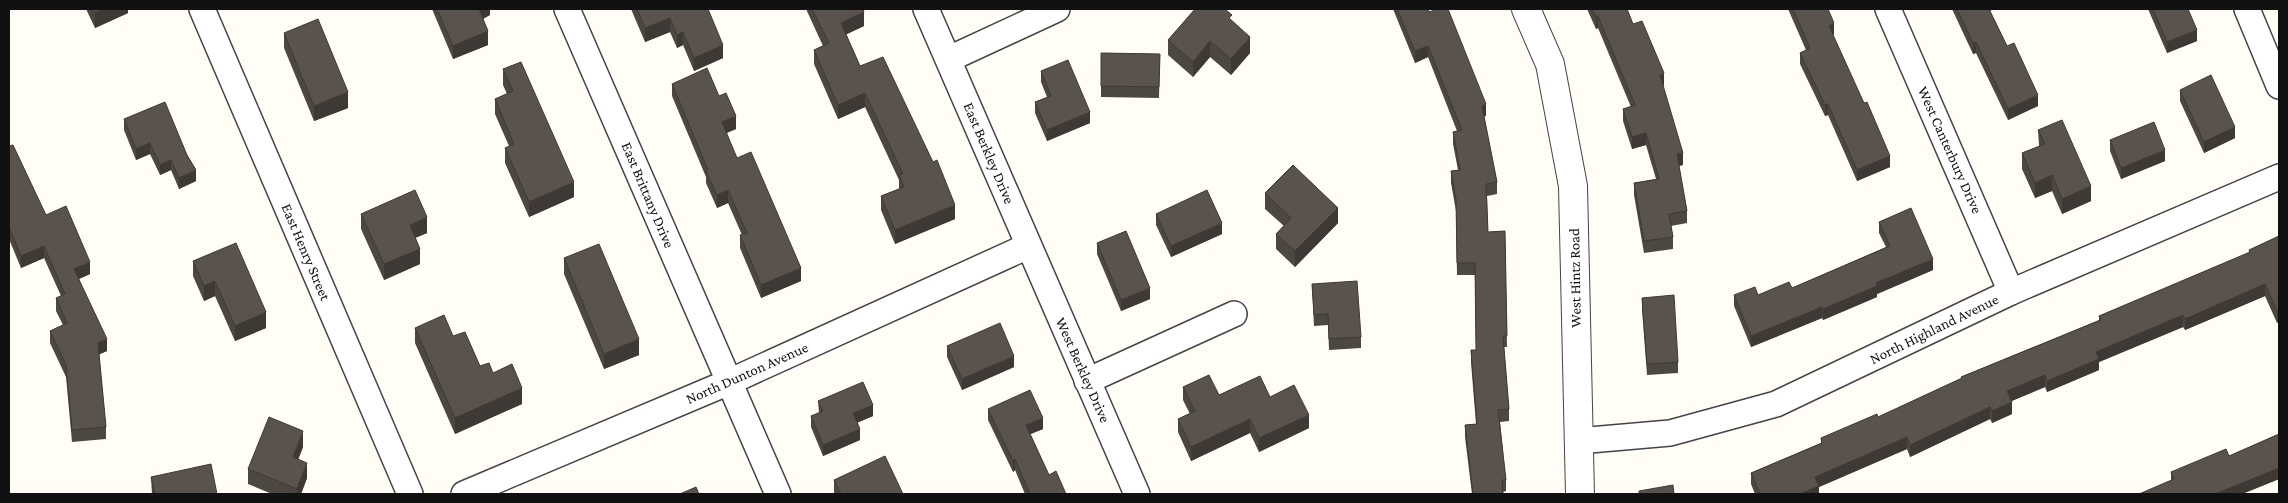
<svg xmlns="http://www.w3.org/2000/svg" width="2288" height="503" font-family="'Crimson Pro',serif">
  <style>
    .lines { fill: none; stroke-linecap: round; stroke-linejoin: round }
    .minor-casing { stroke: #444; stroke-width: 28 }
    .tertiary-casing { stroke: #444; stroke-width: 30 }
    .minor { stroke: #fff; stroke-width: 25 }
    .tertiary { stroke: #fff; stroke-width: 28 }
    .wall { fill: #4d4742 }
    .shaded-wall { fill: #3f3936 }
    .building { fill: #5a524d; stroke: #3f3936 }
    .labels { text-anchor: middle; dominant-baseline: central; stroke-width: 5; stroke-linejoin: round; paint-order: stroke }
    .street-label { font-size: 15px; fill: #111; stroke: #fff }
  </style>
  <rect width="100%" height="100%" fill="#fffdf5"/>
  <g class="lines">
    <g class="minor-casing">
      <g id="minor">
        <path d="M202,9L410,494"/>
        <path d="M567,9L778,494"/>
        <path d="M926,9L1137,494"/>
        <path d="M1888,9L2011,292"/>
        <path d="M2247,9L2279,86"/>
        <path d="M949,59L1057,9"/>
        <path d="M1087,381L1234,314"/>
        <path d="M1578,441L1670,433L1776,404L2011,292L2279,177"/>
        <path d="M464,494L729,382L1028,246"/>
      </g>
    </g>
    <g class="tertiary-casing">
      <path id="tertiary" d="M1526,9L1550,64L1573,186L1580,494"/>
    </g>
    <use href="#minor" class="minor"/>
    <use href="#tertiary" class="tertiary"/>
  </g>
  <g class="wall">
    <path d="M86,9H128V13L95,28Z"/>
    <path d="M432,9H490V15L483,19L488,45L453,59Z"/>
    <path d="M631,9H708L723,58L694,71L683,45L677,48L670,32L645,42Z"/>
    <path d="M806,9H863L864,26L846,34L860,66L955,219L895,244L881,210V196L899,189V180L865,107L838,119L814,64V50L823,46Z"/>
    <path d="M1393,9H1428L1486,116H1484L1497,182V194L1487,196L1488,232L1505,231L1507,347H1504L1509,409V421L1500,422L1506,480V491L1503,492V494H1472L1465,437V425L1476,424L1471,362V350H1476L1475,275H1457L1456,211L1451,183V171L1458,170L1453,144V132L1457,131L1428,57L1415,63Z"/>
    <path d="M1587,9H1627L1633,24L1664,85H1663L1683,165L1679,166L1687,211V223L1671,226L1673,237V249L1644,253L1634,195V183L1656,179L1646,145L1632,149L1623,121V109L1631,107L1598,28L1596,29Z"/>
    <path d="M1788,9H1828L1834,34L1833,35L1890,167L1857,181L1828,115L1825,116L1800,64V53L1806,50Z"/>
    <path d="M1952,9H1994L1990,11L2007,46L2038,106L2008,120L1976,53L1973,54Z"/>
    <path d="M2148,9H2188L2197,41L2167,53Z"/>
    <path d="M1232,21L1250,53L1231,75L1210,57L1193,77L1168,55V40Z"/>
    <path d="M284,33L348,108L314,121L284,48Z"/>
    <path d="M1101,53L1160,54L1159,98L1101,97Z"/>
    <path d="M503,69L574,197L529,217L505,163V148L509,146L495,114V99L507,94L503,85Z"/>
    <path d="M1041,71L1090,123L1047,141L1035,113V102L1047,97L1041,82Z"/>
    <path d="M672,84L719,96L736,129L726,133L737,158L801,281L761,298L740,248V235H742L728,203L717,208L706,183V177L672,96Z"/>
    <path d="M2180,90L2235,138L2204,153L2180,101Z"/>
    <path d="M124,119L187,155L196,181L179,189L171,170L160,175L150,154L136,160L124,130Z"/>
    <path d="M2038,130L2091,201L2062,214L2052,191L2035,198L2022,169V153L2039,146Z"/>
    <path d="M2110,140L2165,161L2121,179L2110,151Z"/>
    <path d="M9,146L46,215L90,274L79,279L107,351L99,354L106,427V439L72,442L66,377L50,343V331L63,325L56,311V298L61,296L44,258L21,268L9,239Z"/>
    <path d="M1265,193L1338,223L1295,267L1276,249V234L1284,226L1265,209Z"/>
    <path d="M361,214L427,233L415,238L420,264L384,280L361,229Z"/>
    <path d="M1156,214L1222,234L1171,257L1156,225Z"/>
    <path d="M1879,222L1933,270L1877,294V297L1823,320L1822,318L1751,347L1734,306V295H1758L1792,288L1886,247L1879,233Z"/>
    <path d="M2279,236L2277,323L2265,296L2185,330L2183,327L2099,362V370L2047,392L2045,387L2011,401L2012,414L1992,423L1990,419L1910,457L1907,449L1819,487V494H1755L1751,484V473L1821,443V438L1878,417L1961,379V377L2099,320V316L2249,253V250Z"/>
    <path d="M1097,243L1150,299L1121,311L1097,254Z"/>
    <path d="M564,258L639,355L604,369L564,274Z"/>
    <path d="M193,261L266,328L235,341L215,296L204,301L193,276Z"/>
    <path d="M1312,284L1361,337V348L1329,350L1328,325L1314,326Z"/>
    <path d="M1642,298L1678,362V373L1647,375L1642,309Z"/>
    <path d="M415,328L453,336L480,366L493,373L522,404L455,434L415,343Z"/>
    <path d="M947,346L1014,367L962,390L947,357Z"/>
    <path d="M1183,387L1219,395L1270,397L1309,428L1259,452L1250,433L1191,461L1178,432V419L1190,414L1183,400Z"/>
    <path d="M818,401L873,416L857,423L860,440L823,456L811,427V416L819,413Z"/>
    <path d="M988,409L1043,429L1030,434L1049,475L1066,494H1025L1015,470L1013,472L988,420Z"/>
    <path d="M2279,434V479L2242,494H2139L2171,481V472L2229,456Z"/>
    <path d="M303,447L298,459L307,478L301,494H272L248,484V469Z"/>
    <path d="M151,477L217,494H152Z"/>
    <path d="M834,480L903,494H834Z"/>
  </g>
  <g class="shaded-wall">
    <path d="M104,9H128V13L95,28V13Z"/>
    <path d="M478,9H490V15L478,21Z"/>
    <path d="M864,12V26L841,37V23Z"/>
    <path d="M1598,16V28L1596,29V17Z"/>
    <path d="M670,18V32L645,42V28Z"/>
    <path d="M1834,23V34L1829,37V26Z"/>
    <path d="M2197,30V41L2167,53V42Z"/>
    <path d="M488,31V45L453,59V46Z"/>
    <path d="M683,32V45L677,48V35Z"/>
    <path d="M1250,37V53L1231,75V59Z"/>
    <path d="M1210,41V57L1193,77V62Z"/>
    <path d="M1976,42V53L1973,54V43Z"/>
    <path d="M723,45V58L694,71V58Z"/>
    <path d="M1428,46V57L1415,63V51Z"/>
    <path d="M1664,73V85L1660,87V75Z"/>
    <path d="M348,92V108L314,121V106Z"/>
    <path d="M865,93V107L838,119V105Z"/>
    <path d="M2038,95V106L2008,120V109Z"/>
    <path d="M1486,104V116L1482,117V106Z"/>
    <path d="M1828,104V115L1825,116V105Z"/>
    <path d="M1090,112V123L1047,141V130Z"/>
    <path d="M736,116V129L722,135V122Z"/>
    <path d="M2235,127V138L2204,153V142Z"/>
    <path d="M1646,133V145L1632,149V137Z"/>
    <path d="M150,143V154L136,160V149Z"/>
    <path d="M2165,150V161L2121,179V168Z"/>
    <path d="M1683,153V165L1677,166V154Z"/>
    <path d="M1890,156V167L1857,181V170Z"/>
    <path d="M171,160V170L160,175V165Z"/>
    <path d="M196,170V181L179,189V178Z"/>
    <path d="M2052,175V191L2035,198V183Z"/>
    <path d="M574,182V197L529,217V202Z"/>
    <path d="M2091,186V201L2062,214V199Z"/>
    <path d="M728,190V203L717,208V195Z"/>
    <path d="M955,205V219L895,244V230Z"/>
    <path d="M1338,208V223L1295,267V251Z"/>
    <path d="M427,217V233L410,240V225Z"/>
    <path d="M1222,223V234L1171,257V246Z"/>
    <path d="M44,246V258L21,268V256Z"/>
    <path d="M420,249V264L384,280V264Z"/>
    <path d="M1933,259V270L1877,294V297L1823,320V309L1876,283Z"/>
    <path d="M90,262V274L74,281V269Z"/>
    <path d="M801,268V281L761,298V285Z"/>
    <path d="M215,281V296L204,301V286Z"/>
    <path d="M2265,284V296L2185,330V319Z"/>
    <path d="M1150,288V299L1121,311V300Z"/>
    <path d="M1822,307V318L1751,347V336Z"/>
    <path d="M2279,310V322L2277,323V311Z"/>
    <path d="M266,312V328L235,341V326Z"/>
    <path d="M2183,315V327L2099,362V370L2047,392V381L2096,352Z"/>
    <path d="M107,339V351L98,355V343Z"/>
    <path d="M639,339V355L604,369V354Z"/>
    <path d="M1014,356V367L962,390V379Z"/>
    <path d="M2045,375V387L2007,403V391Z"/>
    <path d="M522,388V404L455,434V418Z"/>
    <path d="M2012,402V414L1992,423V411Z"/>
    <path d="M873,405V416L853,424V413Z"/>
    <path d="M1990,407V419L1910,457V445Z"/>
    <path d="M1309,415V428L1259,452V438Z"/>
    <path d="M1043,418V429L1026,436V425Z"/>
    <path d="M1250,419V433L1191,461V447Z"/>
    <path d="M860,429V440L823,456V445Z"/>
    <path d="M303,431V447L293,473V457Z"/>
    <path d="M1907,437V449L1819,487V494H1800L1815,477Z"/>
    <path d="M1015,459V470L1013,472V461Z"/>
    <path d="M307,463V478L301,494H297V489Z"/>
    <path d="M2279,468V479L2242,494H2215Z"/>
  </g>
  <g class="building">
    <path d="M93,9H104L95,13Z"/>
    <path d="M437,9H479L488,31L453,46Z"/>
    <path d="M637,9H708L723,45L694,58L683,32L677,35L670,18L645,28Z"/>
    <path d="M812,9H863L864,12L841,23L860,66L883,57L933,162L937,160L955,205L895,230L881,196L904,187L899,175L903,174L865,93L838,105L814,50L829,43Z"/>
    <path d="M1195,9H1225L1232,15L1229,18L1250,37L1231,59L1210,41L1193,62L1168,40Z"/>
    <path d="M1397,9H1428L1429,12L1437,9H1448L1486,104L1482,106L1497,182L1486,184L1488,232L1505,231L1507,336H1503L1509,409L1498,410L1506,480H1502L1503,494H1473L1465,425L1477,424L1471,350H1476L1475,263H1457L1456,199L1451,171L1460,170L1453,132L1462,130L1428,46L1415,51Z"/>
    <path d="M1592,9H1627L1633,24L1642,21L1664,73L1660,75L1683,153L1677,154L1687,211L1669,214L1673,237L1644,241L1634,183L1659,179L1646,133L1632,137L1623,109L1635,105L1598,16L1596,17Z"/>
    <path d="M1793,9H1828L1834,23L1829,26L1864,103L1867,102L1890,156L1857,170L1828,104L1825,105L1800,53L1810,48Z"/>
    <path d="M1957,9H1989L2007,46L2014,43L2038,95L2008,109L1976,42L1973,43Z"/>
    <path d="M2153,9H2188L2197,30L2167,42Z"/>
    <path d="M318,19L348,92L314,106L284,33Z"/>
    <path d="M1101,53L1160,54L1159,87L1101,86Z"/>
    <path d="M1068,60L1090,112L1047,130L1035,102L1051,96L1041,71Z"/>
    <path d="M521,62L574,182L529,202L505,148L514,144L495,99L513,91L503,69Z"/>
    <path d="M707,68L719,96L726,93L736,116L722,122L737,158L751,152L801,268L761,285L740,235L747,233L728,190L717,195L706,171L708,170L672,84Z"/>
    <path d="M2211,75L2235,127L2204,142L2180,90Z"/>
    <path d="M165,102L187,155L196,170L179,178L171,160L160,165L150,143L136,149L124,119Z"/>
    <path d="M2062,120L2091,186L2062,199L2052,175L2035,183L2022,153L2045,144L2038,130Z"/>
    <path d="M2154,122L2165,150L2121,168L2110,140Z"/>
    <path d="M13,145L46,215L66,206L90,262L74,269L107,339L98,343L106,427L72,430L66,365L50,331L67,323L56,298L65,294L44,246L21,256L9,227V146Z"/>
    <path d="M1293,165L1338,208L1295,251L1276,234L1291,218L1265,193Z"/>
    <path d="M415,190L427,217L410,225L420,249L384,264L361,214Z"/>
    <path d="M1207,190L1222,223L1171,246L1156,214Z"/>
    <path d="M1911,208L1933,259L1876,283L1877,286L1823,309L1822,307L1751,336L1734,295L1755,287L1758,295L1789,282L1792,288L1890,246L1879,222Z"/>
    <path d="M1126,231L1150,288L1121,300L1097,243Z"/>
    <path d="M2279,236V310L2277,311L2265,284L2185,319L2183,315L2096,352L2099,359L2047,381L2045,375L2007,391L2012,402L1992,411L1990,407L1910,445L1907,437L1815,477L1819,486L1800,494H1760L1751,473L1822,443L1821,438L1877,414L1878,417L1962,378L1961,377L2101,320L2099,316L2250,252L2249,250Z"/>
    <path d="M236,243L266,312L235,326L215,281L204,286L193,261Z"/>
    <path d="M599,244L639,339L604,354L564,258Z"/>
    <path d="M1357,281L1361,337L1329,339L1328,314L1314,315L1312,284Z"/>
    <path d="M1674,295L1678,362L1647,364L1642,298Z"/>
    <path d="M444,315L453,336L465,332L480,366L489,363L493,373L512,364L522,388L455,418L415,328Z"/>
    <path d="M1000,323L1014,356L962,379L947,346Z"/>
    <path d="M1209,375L1219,395L1260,376L1270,397L1294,385L1309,415L1259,438L1250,419L1191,447L1178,419L1195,411L1183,387Z"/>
    <path d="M863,382L873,405L853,413L860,429L823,445L811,416L823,411L818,401Z"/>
    <path d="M1030,390L1043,418L1026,425L1049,475L1056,471L1066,494H1030L1015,459L1013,461L988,409Z"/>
    <path d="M269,417L303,431L293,457L307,463L297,489L248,469Z"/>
    <path d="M2279,434V468L2215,494H2139L2174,479L2171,472L2226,449L2229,456Z"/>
    <path d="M885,456L903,494H841L834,480Z"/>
    <path d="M211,464L217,494H155L151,477Z"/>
    <path d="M1673,485L1674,494H1639V491Z"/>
    <path d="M696,487L699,494H680Z"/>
  </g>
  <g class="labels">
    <g class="street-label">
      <text transform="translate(1950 150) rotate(66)">West Canterbury Drive</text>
      <text transform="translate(989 153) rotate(67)">East Berkley Drive</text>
      <text transform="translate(648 195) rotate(67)">East Brittany Drive</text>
      <text transform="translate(306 252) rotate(67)">East Henry Street</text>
      <text transform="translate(1575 278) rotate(-91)">West Hintz Road</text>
      <text transform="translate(1934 329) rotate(-26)">North Highland Avenue</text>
      <text transform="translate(1083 370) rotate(66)">West Berkley Drive</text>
      <text transform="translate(747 373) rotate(-24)">North Dunton Avenue</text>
    </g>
  </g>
  <rect width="2288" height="503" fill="none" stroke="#111111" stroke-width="20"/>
</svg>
